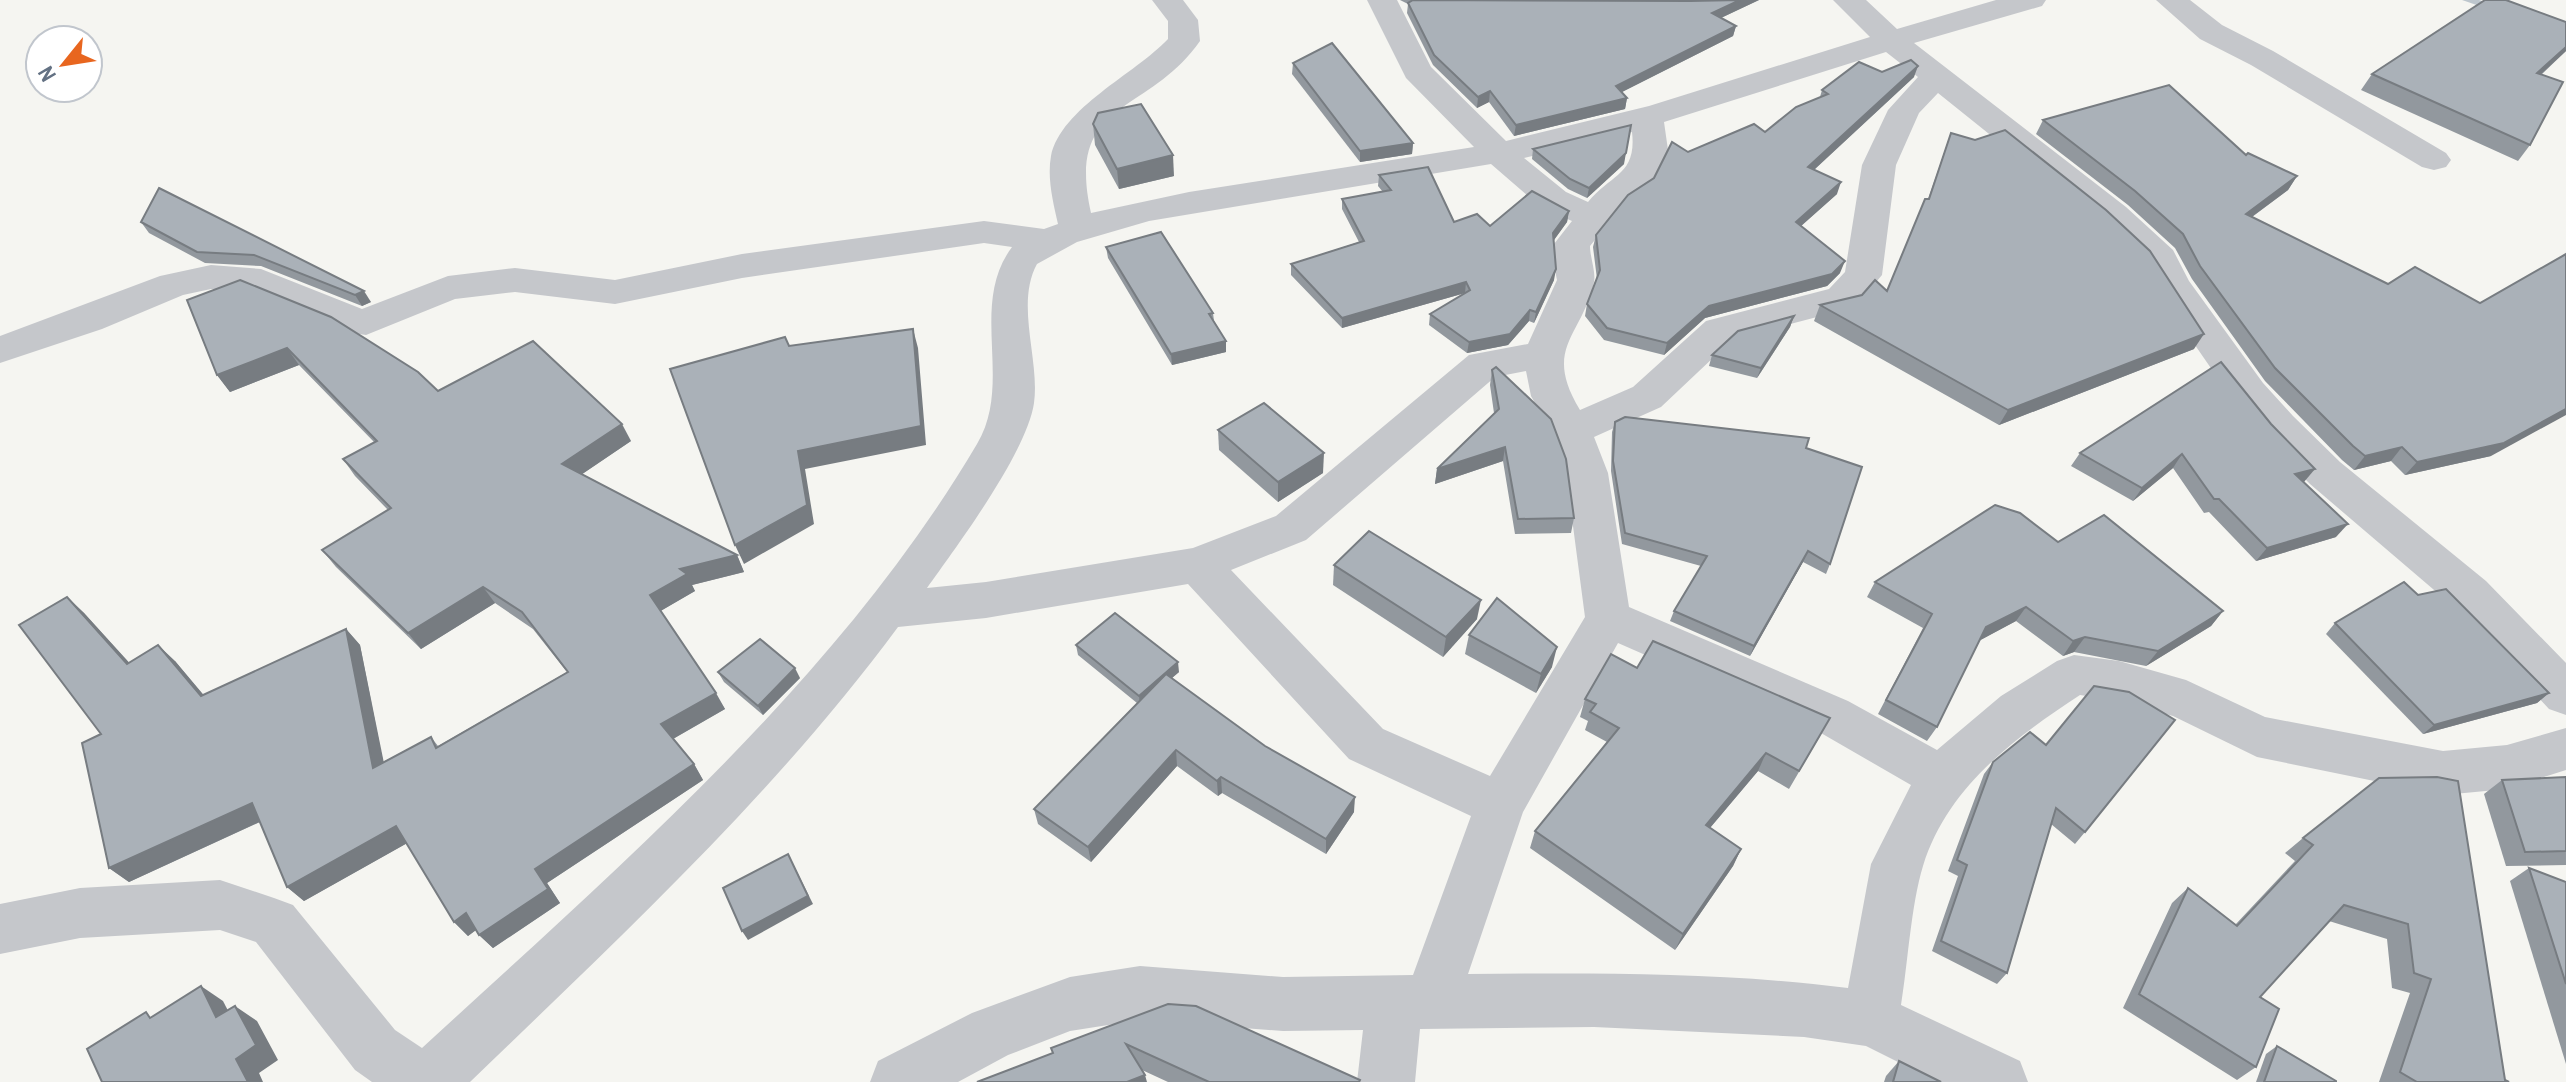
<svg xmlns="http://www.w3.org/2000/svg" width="2566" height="1082" font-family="'Archivo Narrow',sans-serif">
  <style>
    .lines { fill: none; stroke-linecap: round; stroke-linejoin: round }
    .stream { fill: #bdc6cd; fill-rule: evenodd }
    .minor { fill: #c5c7cb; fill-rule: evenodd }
    .wall { fill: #92989e }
    .shaded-wall { fill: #777c81 }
    .building { fill: #aab1b8; stroke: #777c81; stroke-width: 2 }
  </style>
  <rect width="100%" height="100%" fill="#f5f5f1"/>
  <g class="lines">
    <path class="stream" d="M2462,0H2479L2506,10L2500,13Z"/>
    <g class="minor">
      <path d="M1152,0H1183L1198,20L1200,41C1147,117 1065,98 1091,213L1189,192L1474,147L1406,78L1367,0H1397L1431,67L1506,141L1649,106L1870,37L1833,0H1866L1897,29L1996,0H2046L2042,6L1914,43L2126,207L2173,250L2189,281L2263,383L2293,416L2340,462L2486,581L2566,663V715L2549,709L2454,607L2310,484L2263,436L2235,403L2159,293L2144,264L2100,223L1938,93L1919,113L1896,165L1882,275L1855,307L1733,339L1661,407L1594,437L1608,473L1629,607L1848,701L1937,750L2001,696L2057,661L2074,655L2119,661L2186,680L2265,717L2443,751L2507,745L2566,728V770L2507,789L2443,795L2257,757L2173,716L2119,701L2080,695C2014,738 1947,788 1923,866C1911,905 1908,963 1901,1005L2020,1061L2028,1082H1938L1866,1046L1804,1037L1594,1027L1420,1029L1415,1082H1357L1363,1030L1283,1031L1140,1020L1070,1031L1008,1055L958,1082H870L878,1061L972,1013L1070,977L1140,966L1283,977L1413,975L1471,816L1349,759L1188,584L986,618L898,627C774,795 619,938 470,1082H372L355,1070L256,942L220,930L80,938L0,954V904L80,888L220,880L274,898L293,905L395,1030L422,1048C620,866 839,678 977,444C1014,382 968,306 1012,247L984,243L742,278L615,304L515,292L455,299L366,335L340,331L243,290L211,289L183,295L102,329L0,363V336L160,276L211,265L261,269L362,309L448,276L515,268L615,280L742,254L984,221L1044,229L1058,224C1053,202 1047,178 1051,156C1061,108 1135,74 1168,39V21ZM1886,52L1918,77L1888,110L1862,165L1845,272L1829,289L1706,321L1633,387L1580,410C1542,347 1582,337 1594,282C1596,272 1590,257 1590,246L1623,205L1649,188L1654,181L1668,150L1664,122ZM1632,132C1637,175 1611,174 1588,202L1566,192L1524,158ZM1491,164L1542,208L1572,221L1554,244L1553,261L1557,280L1528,344L1469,355L1276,516L1193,548L986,582L927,588C957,546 1027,452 1034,403C1040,360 1015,304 1037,264L1077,242L1149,221ZM1526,371L1531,396L1550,430L1566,473L1585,617L1490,776L1383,729L1231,570L1306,540L1495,377ZM1618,643L1814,729L1911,785L1871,864L1848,988C1723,972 1595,973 1468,974L1523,812Z"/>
      <path d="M2156,0H2190L2222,25L2273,51L2446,153L2451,160L2446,167L2434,170L2422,167L2251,65L2200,39Z"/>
    </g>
  </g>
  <g class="wall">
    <path d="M1400,0H1759L1721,18L1736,26L1733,36L1622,92L1627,98L1625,109L1514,136L1489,102L1477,108L1433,65L1407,13L1408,4Z"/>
    <path d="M2566,51L2541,75L2530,145L2518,161L2361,90L2372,74Z"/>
    <path d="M1293,63L1413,143L1412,154L1360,162L1292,74Z"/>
    <path d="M1882,72L1914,77L1814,170L1837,194L1801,226L1840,273L1827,286L1705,318L1664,355L1604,340L1585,316L1587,304L1597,279L1593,247L1596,235L1654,178L1765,132L1820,97L1822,90Z"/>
    <path d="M2043,120L2246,155L2297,176L2288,190L2252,217L2491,456L2405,475L2391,461L2354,470L2342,460L2265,381L2192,279L2175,248L2128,205L2036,134Z"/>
    <path d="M1093,124L1174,176L1119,189L1095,145Z"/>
    <path d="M1951,133L2194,349L1999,425L1814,321L1820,305L1887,290L1928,199Z"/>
    <path d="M1533,149L1624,164L1587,198L1568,189L1532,159Z"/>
    <path d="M1379,175L1454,222L1490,226L1569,211L1567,222L1554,240V280L1534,323L1529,321L1508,345L1467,353L1429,325L1430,314L1465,293L1342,328L1291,275V264L1359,242L1342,209V199L1383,192L1378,186Z"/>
    <path d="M159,188L371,302L362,306L261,266L205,263L149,233L141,222Z"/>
    <path d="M1106,247L1213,313L1214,321L1226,341V352L1172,365L1108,258Z"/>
    <path d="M187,300L438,391L631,441L582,474L737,555L744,572L692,585L695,591L660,611L725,709L673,739L694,764L703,780L547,883L560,903L493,948L479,935L476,930L468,936L454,922L407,843L304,901L287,887L260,822L129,882L109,868L101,734L67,597L84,613L129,663L175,661L203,695L346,629L360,645L383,762L431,737L438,746L567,672L533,629L495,603L421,649L336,567L322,550L388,510L355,476L343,459L374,442L299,365L230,392L217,375Z"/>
    <path d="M1794,316L1790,327L1757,378L1709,366L1712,355Z"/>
    <path d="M2221,362L2304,482L2336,537L2256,561L2209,512L2204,513L2173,468L2133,501L2071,466L2080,453Z"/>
    <path d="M1492,370L1574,518L1571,533L1515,534L1503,461L1435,484L1437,469L1494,413L1490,385Z"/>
    <path d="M1615,422L1806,448L1830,564L1826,574L1803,562L1750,656L1670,621L1674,611L1701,566L1622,544L1611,471L1612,432Z"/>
    <path d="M1218,430L1323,473L1278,502L1219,450Z"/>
    <path d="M1334,565L1477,619L1443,657L1333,585Z"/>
    <path d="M1875,582L2223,611L2211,626L2146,666L2074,652L2063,656L2016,621L1980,640L1937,727L1927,741L1878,714L1923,628L1867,597Z"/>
    <path d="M2418,595L2549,693L2537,703L2423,734L2326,634L2335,623Z"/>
    <path d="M1469,635L1552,667L1536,693L1465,654Z"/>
    <path d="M1076,645L1179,672L1172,678L1354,812L1326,854L1222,793L1218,796L1177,766L1091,862L1038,824L1034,809L1137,703L1078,655Z"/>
    <path d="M1637,668L1820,736L1789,789L1758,771L1710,828L1741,849L1733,866L1675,950L1530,848L1535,831L1607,742L1585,730L1588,721L1580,717L1585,699Z"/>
    <path d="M718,672L800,678L763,715L724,682Z"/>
    <path d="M2030,732L2085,832L2075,844L2051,824L2007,973L1997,984L1932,951L1958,876L1948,871L1984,774L1993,762Z"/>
    <path d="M2566,777V865L2506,866L2484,794L2502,780Z"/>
    <path d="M2379,778L2505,1080L2509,1082H2379L2410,993L2392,988L2387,939L2329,921L2260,997L2256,1067L2237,1080L2123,1008L2172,903L2188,888L2235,925L2295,861L2285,853L2303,838Z"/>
    <path d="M2529,868L2566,882V1064L2510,881Z"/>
    <path d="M1168,1004L1360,1080V1082H1168L1142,1070L1053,1053Z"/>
    <path d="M2277,1046L2336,1082H2256L2266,1054Z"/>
    <path d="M1899,1061L1941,1082H1884L1886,1076Z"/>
  </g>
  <g class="shaded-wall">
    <path d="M1740,0H1759L1710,23L1712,13Z"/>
    <path d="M1736,26L1733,36L1614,96L1616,86Z"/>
    <path d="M2566,47V51L2525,89L2537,73Z"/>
    <path d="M1918,66L1914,77L1804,179L1808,167Z"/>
    <path d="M1490,91L1489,102L1477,108L1478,97Z"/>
    <path d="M1627,98L1625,109L1514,136L1516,125Z"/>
    <path d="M1413,143L1412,154L1360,162V151Z"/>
    <path d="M1626,153L1624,164L1587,198L1589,188Z"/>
    <path d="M1173,155L1174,176L1119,189L1117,169Z"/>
    <path d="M2297,176L2288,190L2238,227L2246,214Z"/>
    <path d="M1841,182L1837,194L1792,234L1796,222Z"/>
    <path d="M1569,211L1567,222L1551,244L1553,233Z"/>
    <path d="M1845,261L1840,273L1827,286L1705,318L1664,355L1667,343L1709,306Z"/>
    <path d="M1556,269L1554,280L1534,323L1536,312Z"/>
    <path d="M1466,282L1465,293L1342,328V318Z"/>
    <path d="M364,291L371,302L362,306L355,295Z"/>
    <path d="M1530,310L1529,321L1508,345L1467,353L1469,342Z"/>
    <path d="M1794,316L1790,327L1757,378L1761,368Z"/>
    <path d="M913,329L918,348L926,445L805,469L814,524L744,564L735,545L798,451Z"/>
    <path d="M2204,334L2194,349L1999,425L2008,410Z"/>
    <path d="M1226,341V352L1172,365L1171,354Z"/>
    <path d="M287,348L299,365L230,392L217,375Z"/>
    <path d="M2566,409V415L2491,456L2405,475L2417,462Z"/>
    <path d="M622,424L631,441L572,481L562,464Z"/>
    <path d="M1505,447L1503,461L1435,484L1437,469Z"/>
    <path d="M2402,447L2391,461L2354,470L2365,456Z"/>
    <path d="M1324,453L1323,473L1278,502V482Z"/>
    <path d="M2182,454L2173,468L2133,501L2142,488Z"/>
    <path d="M2315,469L2304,482L2295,474Z"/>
    <path d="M2348,524L2336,537L2256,561L2267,548Z"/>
    <path d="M1808,551L1803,562L1750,656L1754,646Z"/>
    <path d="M737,555L744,572L692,585L695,591L659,612L650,595L680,569Z"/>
    <path d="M483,587L495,603L421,649L408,633Z"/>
    <path d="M67,597L84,613L145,680L127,664Z"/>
    <path d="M1481,600L1477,619L1443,657L1446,637Z"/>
    <path d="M2026,607L2016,621L1977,642L1986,627Z"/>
    <path d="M2223,611L2211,626L2146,666L2158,651Z"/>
    <path d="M346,629L360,645L388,783L373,768Z"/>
    <path d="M2085,637L2074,652L2063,656L2073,641Z"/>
    <path d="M158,645L175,661L218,712L201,696Z"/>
    <path d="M1557,647L1552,667L1536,693L1541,674Z"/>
    <path d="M1178,662L1179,672L1140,705L1139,696Z"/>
    <path d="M795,668L800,678L763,715L758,706Z"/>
    <path d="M716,693L725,709L671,740L661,724Z"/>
    <path d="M2549,693L2537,703L2423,734L2434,725Z"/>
    <path d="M1176,750L1177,766L1091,862L1088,847Z"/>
    <path d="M1766,753L1758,771L1698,842L1706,825Z"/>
    <path d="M694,764L703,780L547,883L560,903L493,948L479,935L535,869Z"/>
    <path d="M1221,777L1222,793L1218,796L1217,781Z"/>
    <path d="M1355,797L1354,812L1326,854V839Z"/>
    <path d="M252,803L268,818L129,882L109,868Z"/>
    <path d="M396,826L411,841L304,901L287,887Z"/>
    <path d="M1741,849L1733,866L1675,950L1683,934Z"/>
    <path d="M788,854L813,904L748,940L742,931Z"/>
    <path d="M466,913L480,927L468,936L454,922Z"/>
    <path d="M201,986L223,1001L239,1032L216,1017Z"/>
    <path d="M235,1006L257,1021L278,1060L259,1073L263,1082H248L236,1059Z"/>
    <path d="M1145,1075L1147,1082H1127Z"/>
  </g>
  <g class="building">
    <path d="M1413,0L1690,1L1740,0L1712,13L1736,26L1616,86L1627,98L1516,125L1490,91L1478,97L1434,55L1408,3Z"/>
    <path d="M2485,0H2506L2566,22V47L2537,73L2563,82L2530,145L2372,74Z"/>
    <path d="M1332,43L1413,143L1360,151L1293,63Z"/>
    <path d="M1911,60L1918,66L1808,167L1841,182L1796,222L1845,261L1832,274L1709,306L1667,343L1607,328L1587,304L1600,270L1596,235L1628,195L1654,178L1672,142L1688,152L1754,124L1765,132L1796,107L1828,94L1822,90L1859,62L1882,72Z"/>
    <path d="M2169,85L2246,155L2248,153L2297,176L2246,214L2388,284L2415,267L2480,303L2566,254V409L2504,443L2417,462L2402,447L2365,456L2353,446L2275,368L2200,266L2183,234L2135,191L2043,120Z"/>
    <path d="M1141,104L1173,155L1117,169L1093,124L1098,113Z"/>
    <path d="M1631,125L1626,153L1589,188L1570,179L1533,149Z"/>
    <path d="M2005,130L2106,210L2150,251L2204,334L2008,410L1820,305L1862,295L1875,280L1887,291L1925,199H1929L1951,133L1975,140Z"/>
    <path d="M1428,167L1454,222L1477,214L1490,226L1532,191L1569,211L1553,233L1556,269L1536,312L1530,310L1510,334L1469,342L1430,314L1470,290L1466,282L1342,318L1291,264L1364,241L1342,199L1391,190L1379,175Z"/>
    <path d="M159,188L364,291L355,295L254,255L197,252L141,222Z"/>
    <path d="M1161,232L1213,313L1209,314L1226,341L1171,354L1106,247Z"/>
    <path d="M240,280L331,317L418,372L438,391L533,341L622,424L562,464L737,555L680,569L687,574L650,595L716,693L661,724L694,764L535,869L548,889L479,935L466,913L454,922L396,826L287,887L252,803L109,868L82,743L101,734L19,625L67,597L127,664L158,645L201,696L346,629L373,768L431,737L436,748L568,672L522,612L483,587L408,633L322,550L391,508L343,459L377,441L287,348L217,375L187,300Z"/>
    <path d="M1794,316L1761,368L1712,355L1738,331Z"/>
    <path d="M913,329L921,426L798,451L807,505L735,545L670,369L785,337L789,346Z"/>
    <path d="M2221,362L2271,424L2315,469L2295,474L2348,524L2267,548L2219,499H2214L2182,454L2142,488L2080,453Z"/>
    <path d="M1496,367L1551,419L1566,459L1574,518L1518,519L1505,447L1437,469L1499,409L1492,370Z"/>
    <path d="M1264,403L1324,453L1278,482L1218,430Z"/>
    <path d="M1625,417L1809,438L1806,448L1862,467L1830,564L1808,551L1754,646L1674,611L1707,556L1625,533L1613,461L1615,422Z"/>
    <path d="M1995,505L2020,513L2058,542L2104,515L2223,611L2158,651L2085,637L2073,641L2026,607L1986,627L1937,727L1886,700L1932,614L1875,582Z"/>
    <path d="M1369,531L1481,600L1446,637L1334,565Z"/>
    <path d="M2404,582L2418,595L2446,589L2549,693L2434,725L2335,623Z"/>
    <path d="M1497,598L1557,647L1541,674L1469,635Z"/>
    <path d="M1115,613L1178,662L1139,696L1076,645Z"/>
    <path d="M760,639L795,668L758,706L718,672Z"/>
    <path d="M1653,641L1830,718L1799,771L1766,753L1706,825L1741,849L1683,934L1535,831L1619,728L1590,712L1596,704L1585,699L1611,654L1637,668Z"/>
    <path d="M1166,674L1265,746L1355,797L1326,839L1221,777L1217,781L1176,750L1088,847L1034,809Z"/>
    <path d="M2094,686L2129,692L2175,720L2085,832L2056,808L2007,973L1941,941L1967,865L1957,860L1993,762L2030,732L2046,745Z"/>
    <path d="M2437,777L2458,781L2505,1080L2509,1082H2417L2400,1072L2431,979L2414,973L2408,924L2344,905L2260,997L2279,1009L2256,1067L2139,994L2188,888L2237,926L2313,845L2303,838L2379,778Z"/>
    <path d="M2566,777V851L2525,852L2502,780Z"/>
    <path d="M788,854L808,896L742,931L723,888Z"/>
    <path d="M2529,868L2566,882V984Z"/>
    <path d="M201,986L216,1017L235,1006L256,1045L236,1059L248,1082H102L87,1049L146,1012L150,1018Z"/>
    <path d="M1168,1004L1196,1006L1360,1080L1359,1082H1209L1126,1044L1145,1075L1127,1082H977L1053,1053L1051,1048Z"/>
    <path d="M2277,1046L2336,1081V1082H2264Z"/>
    <path d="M1899,1061L1941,1082H1893Z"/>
  </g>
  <g transform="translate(64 64) rotate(240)"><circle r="38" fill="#ffffff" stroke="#c1c6cd" stroke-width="2"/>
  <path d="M0-6L14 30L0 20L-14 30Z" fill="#e8661f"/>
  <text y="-12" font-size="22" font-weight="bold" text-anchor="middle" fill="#637183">N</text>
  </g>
</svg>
